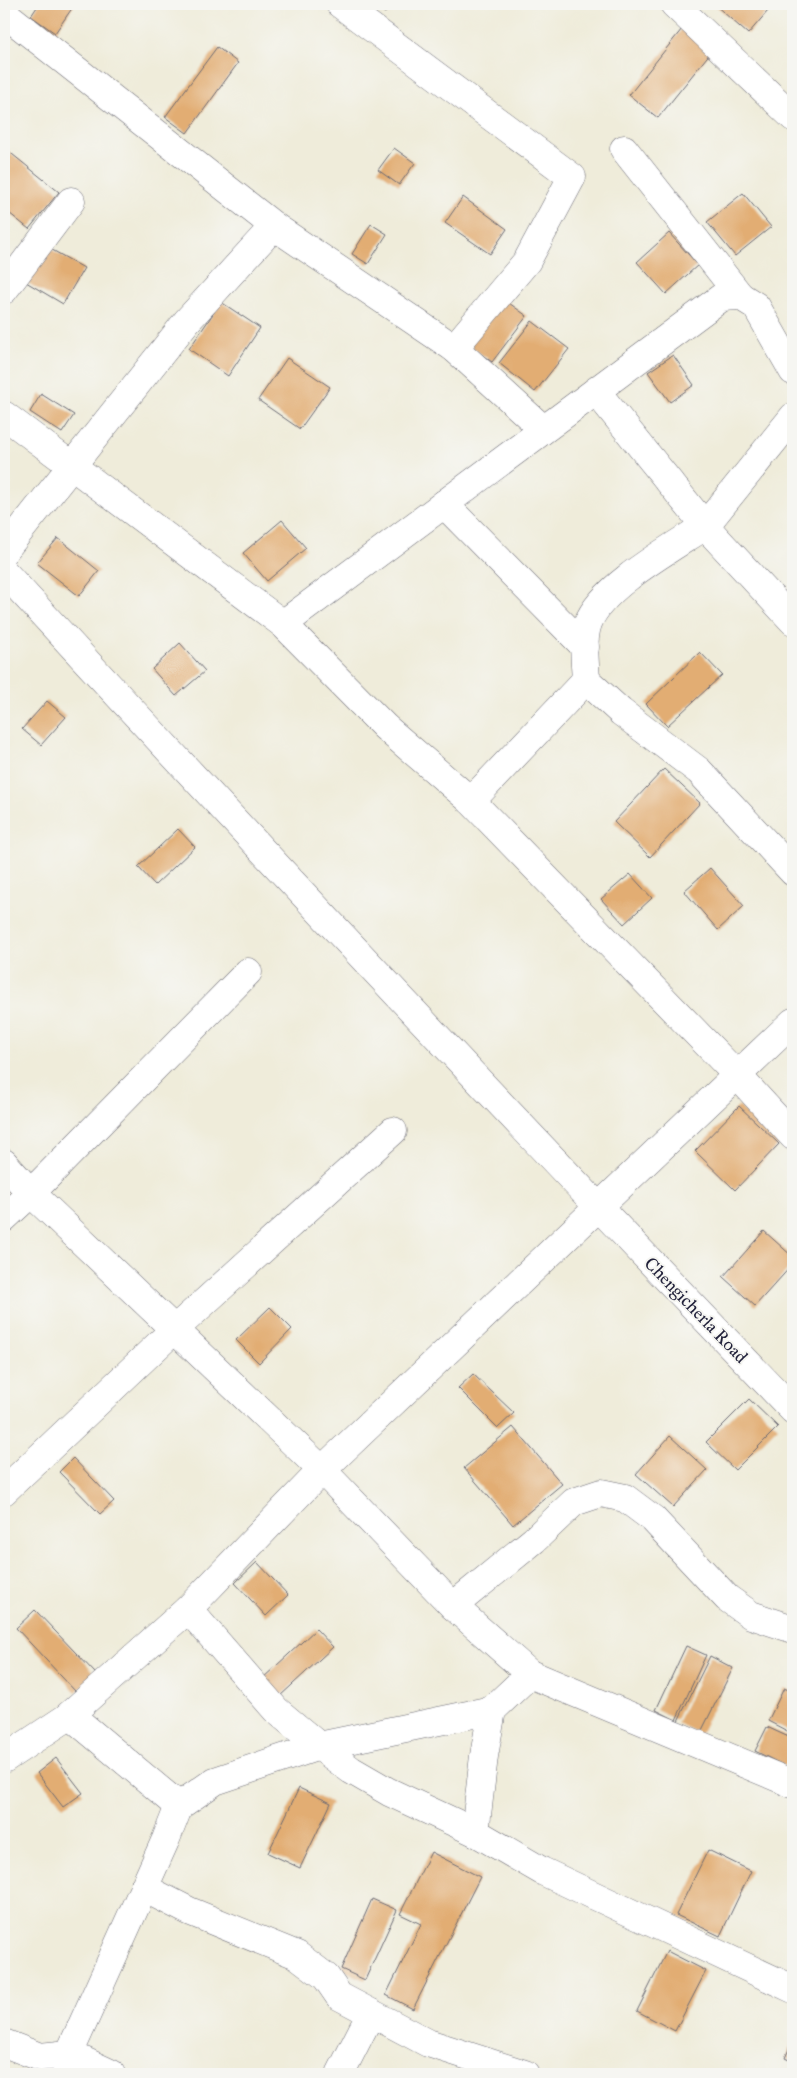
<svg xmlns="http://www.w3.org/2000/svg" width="797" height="2078" font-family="'IM FELL Great Primer',serif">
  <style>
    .building { fill: #e2ad73 }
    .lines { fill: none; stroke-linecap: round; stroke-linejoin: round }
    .minor-casing { stroke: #6a6973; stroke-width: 29 }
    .minor { stroke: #fff; stroke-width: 28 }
    .labels { text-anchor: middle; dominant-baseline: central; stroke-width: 4; stroke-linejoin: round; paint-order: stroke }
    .street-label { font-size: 18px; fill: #22223b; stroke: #f6f6f2 }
  </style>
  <rect width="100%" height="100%" fill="#f6f6f2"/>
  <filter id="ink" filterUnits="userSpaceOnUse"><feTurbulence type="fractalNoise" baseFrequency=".02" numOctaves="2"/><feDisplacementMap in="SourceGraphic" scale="10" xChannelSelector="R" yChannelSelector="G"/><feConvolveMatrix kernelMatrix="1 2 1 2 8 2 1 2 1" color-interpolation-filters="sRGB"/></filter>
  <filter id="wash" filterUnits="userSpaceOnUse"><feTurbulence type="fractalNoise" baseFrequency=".0096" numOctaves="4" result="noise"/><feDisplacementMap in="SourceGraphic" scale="20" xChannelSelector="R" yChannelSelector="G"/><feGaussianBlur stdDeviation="1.12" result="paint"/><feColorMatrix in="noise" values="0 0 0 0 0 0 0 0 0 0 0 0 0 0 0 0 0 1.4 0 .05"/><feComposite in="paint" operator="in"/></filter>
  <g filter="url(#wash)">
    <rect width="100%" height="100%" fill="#efecda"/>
    <g id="blocks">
      <g class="building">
        <path d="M39,4H75L55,33L31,16Z"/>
        <path d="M373,4H393L385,13Z"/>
        <path d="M714,4H774L748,34Z"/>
        <path d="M686,24L715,47L658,118L629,95Z"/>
        <path d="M217,47L238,63L187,133L165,117Z"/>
        <path d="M394,148L415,163L399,185L378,170Z"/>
        <path d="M7,150L59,192L29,229L4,209V154Z"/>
        <path d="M743,193L771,227L735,256L707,222Z"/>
        <path d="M463,197L507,229L490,254L445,223Z"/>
        <path d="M371,224L387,234L368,264L352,254Z"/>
        <path d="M669,233L698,265L666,294L637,262Z"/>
        <path d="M47,247L84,268L63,304L26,282Z"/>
        <path d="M502,298L527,316L492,362L467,344Z"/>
        <path d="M221,302L260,328L228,376L189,349Z"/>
        <path d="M532,321L569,349L535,392L499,363Z"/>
        <path d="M673,355L694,385L670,402L648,372Z"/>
        <path d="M287,358L330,387L300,429L258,400Z"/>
        <path d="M41,394L74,415L62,433L30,412Z"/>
        <path d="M282,520L306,548L267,581L243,553Z"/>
        <path d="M58,538L99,571L79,596L37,563Z"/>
        <path d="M180,643L205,671L176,696L152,669Z"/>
        <path d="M700,652L722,675L667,726L646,704Z"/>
        <path d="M47,701L66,717L41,745L22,729Z"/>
        <path d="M664,769L700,803L650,857L614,822Z"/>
        <path d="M178,829L195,847L155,885L138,867Z"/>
        <path d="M710,868L744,906L718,930L684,891Z"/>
        <path d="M630,874L652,898L624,924L601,899Z"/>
        <path d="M739,1106L779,1144L735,1190L695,1151Z"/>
        <path d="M764,1231L793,1257V1264L755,1306L723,1277Z"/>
        <path d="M270,1307L292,1329L259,1363L236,1340Z"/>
        <path d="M473,1374L514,1413L498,1428L458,1388Z"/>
        <path d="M749,1399L778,1427L735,1470L706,1442Z"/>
        <path d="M513,1427L562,1484L513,1525L464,1468Z"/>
        <path d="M670,1436L707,1470L673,1507L636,1474Z"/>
        <path d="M73,1458L114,1501L100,1514L59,1472Z"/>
        <path d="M257,1562L288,1595L266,1616L235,1583Z"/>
        <path d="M35,1610L96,1674L76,1692L16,1628Z"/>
        <path d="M316,1629L333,1647L279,1697L262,1679Z"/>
        <path d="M686,1646L706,1655L676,1720L656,1710Z"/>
        <path d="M710,1656L733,1668L700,1734L677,1723Z"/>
        <path d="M784,1688L793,1692V1734L768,1721Z"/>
        <path d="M767,1727L793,1739V1770L755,1751Z"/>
        <path d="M56,1758L83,1793L63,1807L37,1773Z"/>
        <path d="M299,1788L331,1803L300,1868L268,1853Z"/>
        <path d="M708,1850L751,1871L720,1936L676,1915Z"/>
        <path d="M431,1852L480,1877L413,2009L386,1995L421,1924L400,1914Z"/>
        <path d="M372,1899L397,1910L365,1980L341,1969Z"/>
        <path d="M667,1951L706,1971L675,2031L637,2011Z"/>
        <path d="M793,2040V2062L785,2058Z"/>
      </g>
    </g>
  </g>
  <g filter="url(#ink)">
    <use href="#blocks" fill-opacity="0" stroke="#6a6973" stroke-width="1"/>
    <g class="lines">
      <g class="minor-casing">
        <g id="minor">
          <path d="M340,4L572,177L527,261L454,348"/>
          <path d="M674,4L793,117"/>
          <path d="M4,13L274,226L454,348L543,429"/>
          <path d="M624,149L740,296"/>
          <path d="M4,290L71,201"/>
          <path d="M596,391L705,526L793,417"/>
          <path d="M4,415L283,624L385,727L471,801L737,1075L793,1136"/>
          <path d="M444,504L585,647"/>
          <path d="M4,551L187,321L274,226"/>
          <path d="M4,572C264,854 527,1134 793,1410"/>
          <path d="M283,624L722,297L740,296L756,306L793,371"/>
          <path d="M586,680C585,662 582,640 588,623C602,586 672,548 705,526L793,621"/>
          <path d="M471,801L586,680L621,712L699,771L793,872"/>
          <path d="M4,1163L31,1193L322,1470L453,1606L530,1674L793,1784"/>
          <path d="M4,1218L31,1193L248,972"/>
          <path d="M4,1491L175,1329L393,1131"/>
          <path d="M453,1606L534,1540L574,1502L601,1493L625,1498L653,1519L727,1598L751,1615L793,1629"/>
          <path d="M188,1609L276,1710L319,1746L351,1770L389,1792L475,1832L484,1756L492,1710L530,1674"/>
          <path d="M70,1715L179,1806"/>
          <path d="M4,1759L66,1718L188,1609L322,1470L793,1022"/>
          <path d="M475,1832L542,1871L793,1989"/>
          <path d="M144,1888L189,1911L297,1955L326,1977L339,1996L428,2043L525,2074"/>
          <path d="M4,2043L40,2057L69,2054L112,2074"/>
          <path d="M66,2074L69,2054L166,1839L179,1806L215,1781L319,1746L492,1710"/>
          <path d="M340,2074L371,2013"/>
        </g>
      </g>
      <use href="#minor" class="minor"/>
    </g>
  </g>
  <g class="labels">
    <g class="street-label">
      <text transform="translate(696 1310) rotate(46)">Chengicherla Road</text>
    </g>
  </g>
  <rect width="797" height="2078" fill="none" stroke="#f6f6f2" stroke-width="20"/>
</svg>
